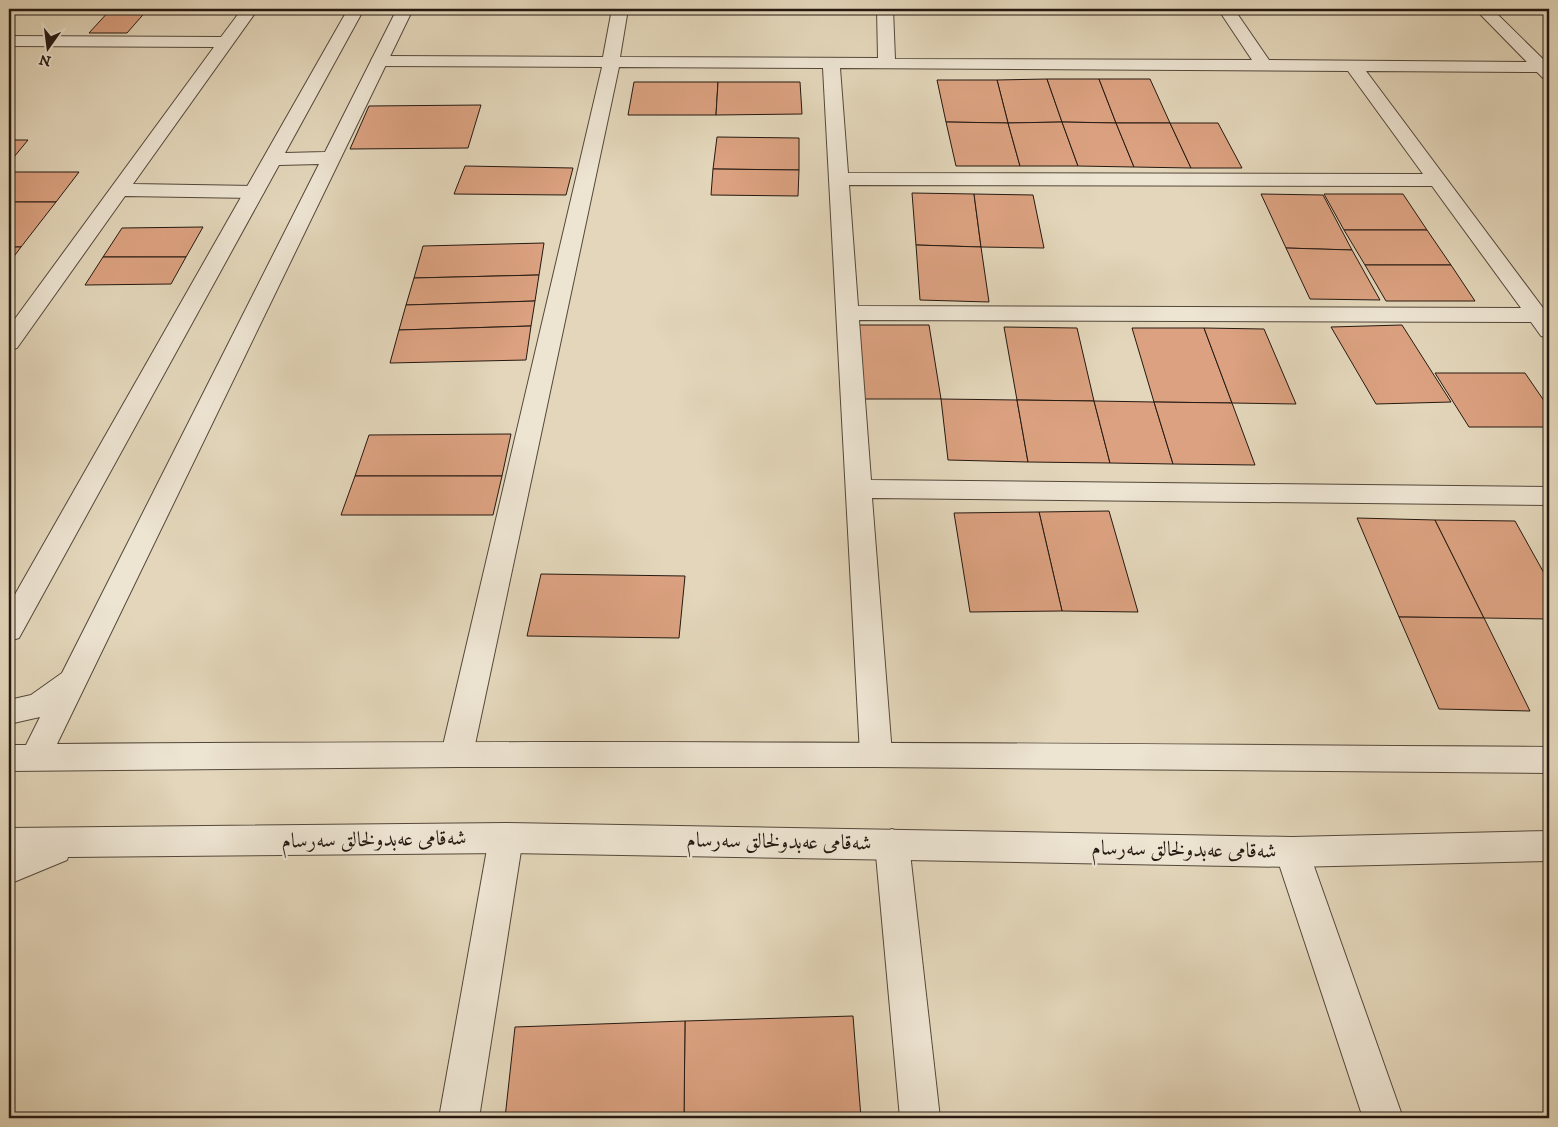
<svg xmlns="http://www.w3.org/2000/svg" width="1558" height="1127" font-family="'IM FELL DW Pica',Amiri,serif">
  <style>
    .building { fill: #dba180; stroke: #251911 }
    .lines { fill: none; stroke-linecap: round; stroke-linejoin: round }
    .minor-casing { stroke: #54483b; stroke-width: 2 }
    .tertiary-casing { stroke: #54483b; stroke-width: 2 }
    .minor { fill: #ede4d2; fill-rule: evenodd }
    .tertiary { fill: #ede4d2; fill-rule: evenodd }
    .labels { text-anchor: middle; dominant-baseline: central; stroke-width: 4.5; stroke-linejoin: round; paint-order: stroke }
    .near-street-label { font-size: 21px; fill: #251911; stroke: #ede4d2 }
  </style>
  <rect width="100%" height="100%" fill="#e3d6ba"/>
  <filter id="stains"><feTurbulence type="fractalNoise" baseFrequency=".004" numOctaves="4"/><feColorMatrix values="0 0 0 0 .2 0 0 0 0 .09 0 0 0 0 .02 0 0 0 .5 -.17"/></filter>
  <radialGradient id="worn" r=".72"><stop offset=".6" stop-color="#630" stop-opacity="0"/><stop offset="1" stop-color="#630" stop-opacity=".3"/></radialGradient>
  <g class="building">
    <path d="M111,9H148L127,33H89Z"/>
    <path d="M1047,79L1062,122L1008,123L997,80Z"/>
    <path d="M1047,79H1099L1116,123L1062,122Z"/>
    <path d="M1099,79H1150L1170,123H1116Z"/>
    <path d="M937,80H997L1008,123L946,122Z"/>
    <path d="M634,82H718L716,115H628Z"/>
    <path d="M718,82H800L802,114L716,115Z"/>
    <path d="M481,105L468,148L350,149L369,106Z"/>
    <path d="M946,122L1008,123L1020,166H956Z"/>
    <path d="M1062,122L1078,166H1020L1008,123Z"/>
    <path d="M1062,122L1116,123L1134,167L1078,166Z"/>
    <path d="M1116,123H1170L1191,168L1134,167Z"/>
    <path d="M1170,123H1218L1242,168H1191Z"/>
    <path d="M717,137L799,138V170L713,169Z"/>
    <path d="M9,140H28L9,163Z"/>
    <path d="M465,166L573,168L566,195L454,194Z"/>
    <path d="M713,169L799,170L798,196L711,195Z"/>
    <path d="M9,172H79L56,202H9Z"/>
    <path d="M912,193L974,194L981,247L916,245Z"/>
    <path d="M974,194L1033,195L1044,248L981,247Z"/>
    <path d="M1261,194L1323,195L1352,250L1286,248Z"/>
    <path d="M1324,194H1403L1427,230H1344Z"/>
    <path d="M9,202H56L21,247H9Z"/>
    <path d="M203,227L186,257H103L122,228Z"/>
    <path d="M1344,230H1427L1451,265H1365Z"/>
    <path d="M544,243L539,275L414,278L423,246Z"/>
    <path d="M916,245L981,247L989,302L920,300Z"/>
    <path d="M9,247H21L9,263Z"/>
    <path d="M1286,248L1352,250L1380,300L1310,299Z"/>
    <path d="M103,257H186L171,284L85,285Z"/>
    <path d="M1365,265H1451L1475,301H1386Z"/>
    <path d="M539,275L535,301L406,305L414,278Z"/>
    <path d="M535,301L531,326L399,330L406,305Z"/>
    <path d="M854,325H929L941,399H860Z"/>
    <path d="M1402,325L1451,402L1376,404L1331,327Z"/>
    <path d="M531,326L526,360L390,363L399,330Z"/>
    <path d="M1004,327L1077,328L1094,401L1017,400Z"/>
    <path d="M1132,328H1204L1232,403L1154,402Z"/>
    <path d="M1204,328L1264,329L1296,404L1232,403Z"/>
    <path d="M1435,373H1525L1549,408V427H1469Z"/>
    <path d="M941,399L1017,400L1028,462L948,460Z"/>
    <path d="M1017,400L1094,401L1110,463L1028,462Z"/>
    <path d="M1094,401L1154,402L1173,464L1110,463Z"/>
    <path d="M1154,402L1232,403L1255,465L1173,464Z"/>
    <path d="M511,434L502,476H355L369,435Z"/>
    <path d="M355,476H502L493,515H341Z"/>
    <path d="M1109,511L1138,612L1062,611L1039,512Z"/>
    <path d="M1039,512L1062,611L970,612L954,513Z"/>
    <path d="M1357,518L1435,520L1484,618L1399,617Z"/>
    <path d="M1435,520L1515,521L1549,582V619L1484,618Z"/>
    <path d="M541,574L685,576L679,638L527,636Z"/>
    <path d="M1399,617L1484,618L1530,711L1439,709Z"/>
    <path d="M853,1016L861,1118H684L685,1021Z"/>
    <path d="M685,1021L684,1118H505L515,1027Z"/>
  </g>
  <g class="lines">
    <g class="minor-casing">
      <g id="minor">
        <path d="M242,9H258L133,184L254,186L261,188L264,192L261,196L254,198L125,196L17,348L9,350V327L214,47L9,46V36L221,37Z"/>
        <path d="M612,9H628L620,57L878,58L877,9H893L895,59L1252,60L1218,9H1234L1269,60L1527,62L1475,9H1492L1546,62H1549V79L1543,78L1537,72L1366,71L1549,316V338L1541,336L1531,322L859,320L871,480L1549,487V505L872,498L892,754L887,763L876,767L865,763L860,754L823,68L619,67L473,754L468,763L457,767L446,763L441,754L602,67L379,66L373,65L371,61L373,57L379,56L603,57ZM840,68L1348,71L1423,174L848,173ZM849,185L1432,186L1521,308L858,306Z"/>
        <path d="M506,823L518,828L523,838L479,1118H439L489,838L494,828Z"/>
        <path d="M892,829L904,834L909,844L940,1118H900L875,844L880,834Z"/>
        <path d="M1292,837L1304,842L1309,852L1403,1118H1363L1275,852L1280,842Z"/>
      </g>
    </g>
    <g class="tertiary-casing">
      <g id="tertiary">
        <path d="M348,9H364L285,153L325,152L397,9H413L57,744C555,740 1052,743 1549,747V773L876,767H457L9,771V745H26L40,717L9,724V700L31,695L62,673L319,164L279,165L19,638L9,641V605Z"/>
        <path d="M506,823L1292,837L1549,831V861L1292,867L506,853L68,857L67,860L9,884V828Z"/>
      </g>
    </g>
    <use href="#minor" class="minor"/>
    <use href="#tertiary" class="tertiary"/>
  </g>
  <g class="labels">
    <g class="near-street-label">
      <text transform="translate(374 840) rotate(-1)">شەقامی عەبدولخالق سەرسام</text>
      <text transform="translate(779 842) rotate(1)">شەقامی عەبدولخالق سەرسام</text>
      <text transform="translate(1184 850) rotate(1)">شەقامی عەبدولخالق سەرسام</text>
    </g>
  </g>
  <rect width="1558" height="1127" fill="none" stroke="#e3d6ba" stroke-width="30"/>
  <rect x="10" y="10" width="1538" height="1107" fill="none" stroke="#251911" stroke-width="2.5"/>
  <rect x="15" y="15" width="1528" height="1097" fill="none" stroke="#251911"/>
  <g transform="translate(48 48) rotate(194)" stroke="#ede4d2" stroke-width="4" paint-order="stroke">
  <path d="M0-4L9 19L0 12L-9 19Z" fill="#251911"/>
  <text y="-8" font-size="14" font-weight="bold" text-anchor="middle" fill="#251911">N</text>
  </g>
  <rect width="100%" height="100%" filter="url(#stains)"/>
  <rect width="100%" height="100%" fill="url(#worn)"/>
</svg>
